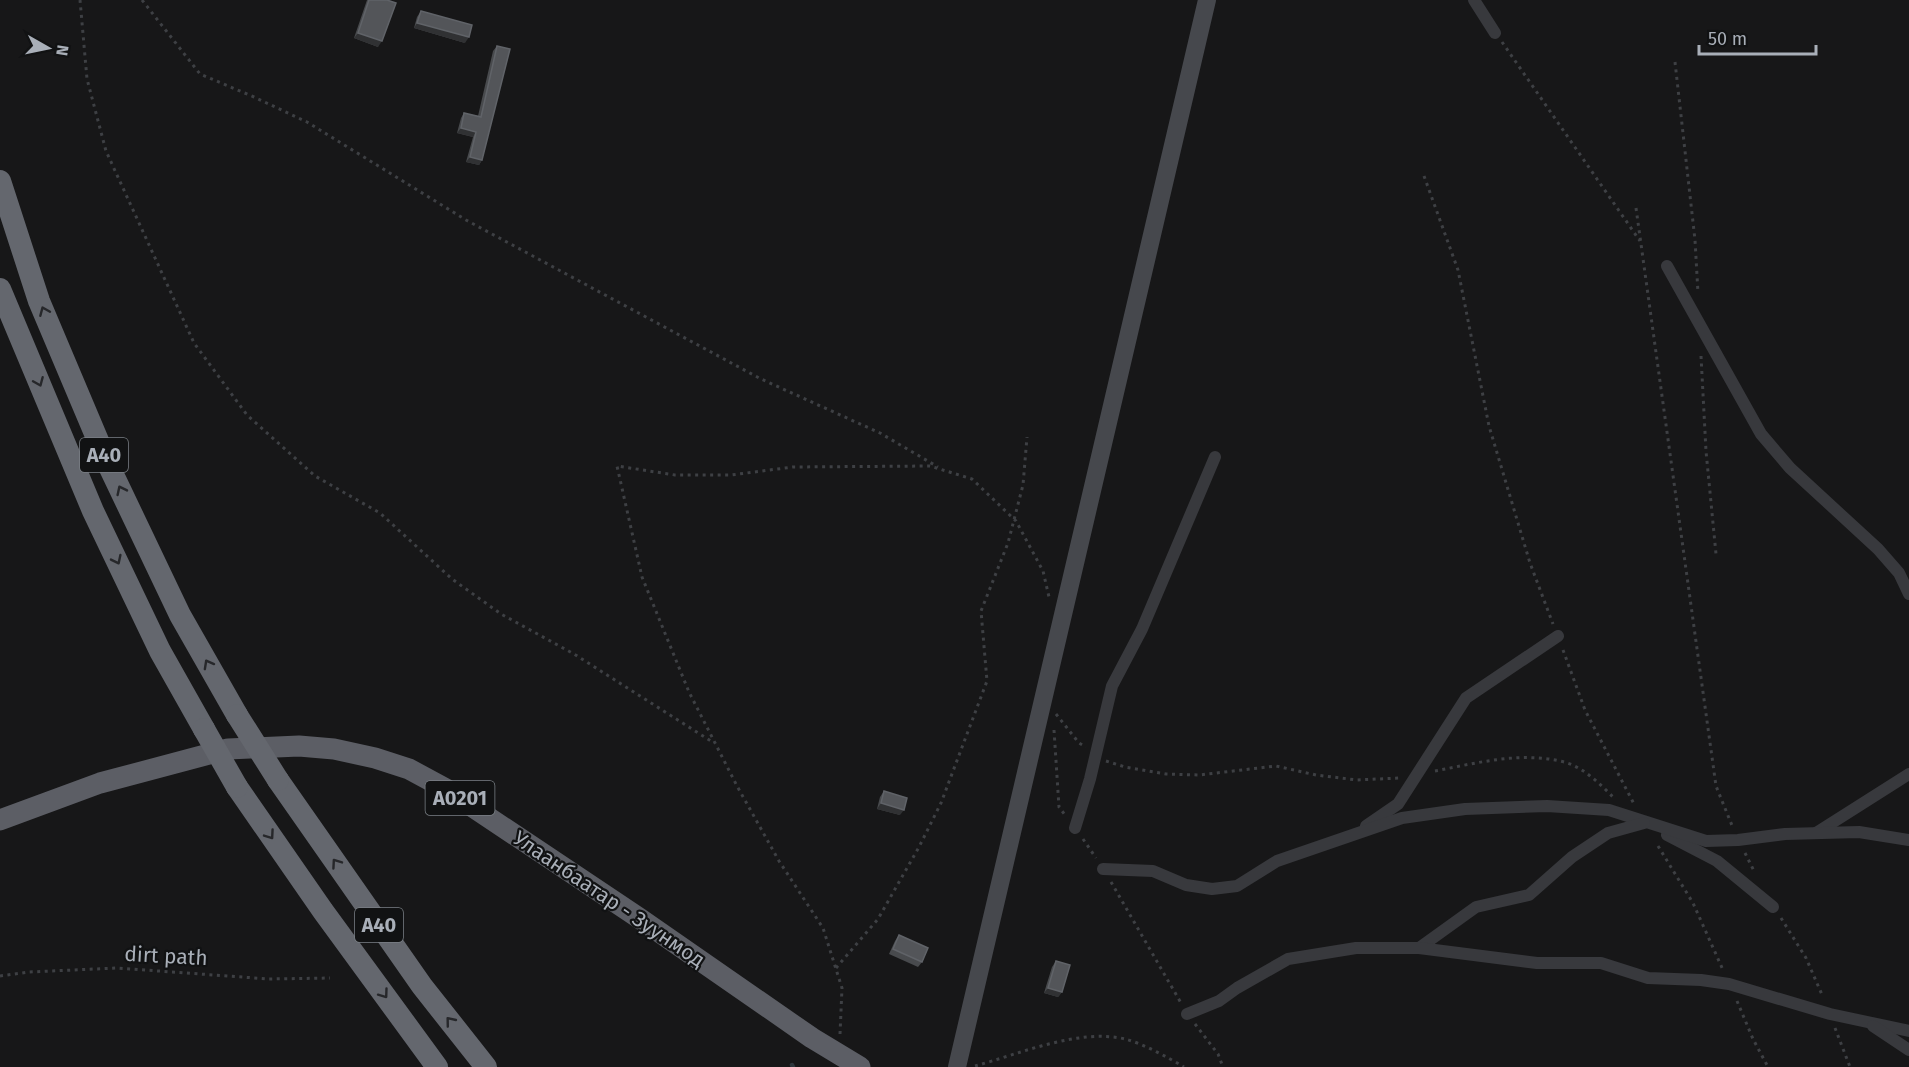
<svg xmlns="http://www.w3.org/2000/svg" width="1909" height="1067" font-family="'Fira Sans',sans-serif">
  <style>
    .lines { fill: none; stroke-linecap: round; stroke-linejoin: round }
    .stream { stroke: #2d363c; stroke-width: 4.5 }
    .path { stroke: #3e4044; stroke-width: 3; stroke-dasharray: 3 4.5; stroke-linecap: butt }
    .minor { stroke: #38393d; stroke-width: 12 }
    .secondary { stroke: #46484d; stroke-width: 18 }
    .trunk { stroke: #5c5e65; stroke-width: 21 }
    .motorway { stroke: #64676e; stroke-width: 22 }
    .motorway-bridge { stroke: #64676e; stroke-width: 22 }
    .wall { fill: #484a4d }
    .shaded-wall { fill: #303133 }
    .building { fill: #535559; stroke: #606368; stroke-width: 1.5 }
    .oneway { stroke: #26272a }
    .labels { text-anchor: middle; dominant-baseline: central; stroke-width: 4.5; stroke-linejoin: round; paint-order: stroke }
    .shield { fill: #111213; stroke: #7b8086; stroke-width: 1.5 }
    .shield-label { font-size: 20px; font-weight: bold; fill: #a9afb8 }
    .street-label { font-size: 21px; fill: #a9afb8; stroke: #111213 }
  </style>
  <rect width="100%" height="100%" fill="#171718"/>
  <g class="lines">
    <path class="stream" d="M792,1065L793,1067"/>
    <g class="path">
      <path d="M80,0L87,79L106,151L194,343L247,415L315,476L380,513L452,579L501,614L574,654L714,743"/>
      <path d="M142,0L200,74L254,97L307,122L466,220L761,379L880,433L938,467"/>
      <path d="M1502,42L1640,241"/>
      <path d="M1675,62L1695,240L1698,293"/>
      <path d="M1424,176L1458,270L1489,426L1530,563L1553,624"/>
      <path d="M1636,208L1716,786L1733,828"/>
      <path d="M1701,356L1706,451L1716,554"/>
      <path d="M1563,650L1585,710L1634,804"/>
      <path d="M1056,714L1079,743L1086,747"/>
      <path d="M1054,730L1059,807L1065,815"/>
      <path d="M1106,761L1125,767L1166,774L1199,775L1276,766L1316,775L1357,780L1399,778"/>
      <path d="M1435,771C1477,763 1521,751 1564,762C1583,767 1599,783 1613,797"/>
      <path d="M1083,839L1096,858"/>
      <path d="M1658,846L1693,903L1723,970"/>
      <path d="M1745,853L1755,873"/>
      <path d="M1111,882L1181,1003"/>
      <path d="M1781,918L1806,958L1823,997"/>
      <path d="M836,968L878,919L919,847L941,803L987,681L981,611L1008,543L1023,485L1027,437"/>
      <path d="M0,976L29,972L117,968L269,979L330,978"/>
      <path d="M1737,1001L1753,1039L1768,1067"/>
      <path d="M1195,1024L1218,1054L1223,1067"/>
      <path d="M1835,1028L1850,1067"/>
      <path d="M840,1034L842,988L823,928L779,861L737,786L689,692L642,577L617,466L675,475H731L793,467L930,466L972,479L1016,521L1043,571L1049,597"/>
      <path d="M975,1066C1019,1054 1079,1028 1125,1039C1144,1044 1167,1057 1184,1067"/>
    </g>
    <g class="minor">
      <path d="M1474,0L1495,33"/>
      <path d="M1667,266L1761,434L1790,468L1878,549L1899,573L1909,594"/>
      <path d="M1366,826L1398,804L1466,698L1558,636"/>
      <path d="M1075,828L1090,779L1112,686L1142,629L1215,457"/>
      <path d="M1816,833L1909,774"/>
      <path d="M1667,835L1717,861L1773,907"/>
      <path d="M1103,869L1153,871L1186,885L1212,889L1237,886L1277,861L1402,818L1465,809L1547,806L1609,810L1706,841L1738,840L1785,834L1859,832L1909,840"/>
      <path d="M1419,948L1476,907L1529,895L1572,857L1608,833L1644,823"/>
      <path d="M1187,1014L1219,1001L1237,988L1288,959L1356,948H1419L1537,963H1601L1648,978L1701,980L1729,984L1830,1014L1909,1031"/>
      <path d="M1873,1026L1909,1050"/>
    </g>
    <path class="secondary" d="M957,1067L1207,0"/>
    <path class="trunk" d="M0,820L100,783L228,749L299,746L334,749L375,758L409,769L446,789L639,918L812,1038L860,1067"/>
    <g class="motorway">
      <path d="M0,181L39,301L107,462L180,615L237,715"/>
      <path d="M0,289L93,511L160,651L204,729"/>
      <path d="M278,780L422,986L486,1067"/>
      <path d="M237,787L323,911L437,1067"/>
    </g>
    <g class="motorway-bridge">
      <path d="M237,715L278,780"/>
      <path d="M204,729L237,787"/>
    </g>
  </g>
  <g class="wall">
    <path d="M367,0H387L378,47L354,38Z"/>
    <path d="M421,11L465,43L414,28L417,17Z"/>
    <path d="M497,46L482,160L479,165L466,162L473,137L457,133L461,118L464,113L478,116L493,51Z"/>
    <path d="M884,791L900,815L877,809L880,797Z"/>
    <path d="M899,935L922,962L918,967L889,954L895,941Z"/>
    <path d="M1056,961L1062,992L1058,997L1044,993L1052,967Z"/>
  </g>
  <g class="shaded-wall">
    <path d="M417,23L469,37L465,43L414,28Z"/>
    <path d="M358,33L382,41L378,47L354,38Z"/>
    <path d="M461,128L476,132L473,137L457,133Z"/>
    <path d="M470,157L482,160L479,165L466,162Z"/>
    <path d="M881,803L904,810L900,815L877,809Z"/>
    <path d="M1048,988L1062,992L1058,997L1044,993Z"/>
  </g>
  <g class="building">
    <path d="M369,0H387L396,3L382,41L358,33Z"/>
    <path d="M421,11L472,25L469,37L417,23Z"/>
    <path d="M497,46L510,49L482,160L470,157L476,132L461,128L464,113L481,117Z"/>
    <path d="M884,791L907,798L904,810L881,803Z"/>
    <path d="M899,935L928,948L922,962L893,949Z"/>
    <path d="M1056,961L1070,965L1062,992L1048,988Z"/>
  </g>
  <defs><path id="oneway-chevron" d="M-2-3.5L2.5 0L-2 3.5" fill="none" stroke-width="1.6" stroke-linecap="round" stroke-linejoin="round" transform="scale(1.5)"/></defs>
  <g class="oneway">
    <use href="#oneway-chevron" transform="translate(44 311) rotate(-113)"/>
    <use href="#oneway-chevron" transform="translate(39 382) rotate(67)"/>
    <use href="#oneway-chevron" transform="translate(121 490) rotate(-116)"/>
    <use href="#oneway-chevron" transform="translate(117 560) rotate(64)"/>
    <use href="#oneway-chevron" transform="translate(208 664) rotate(-119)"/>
    <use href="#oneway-chevron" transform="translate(270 835) rotate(55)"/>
    <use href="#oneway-chevron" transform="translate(336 863) rotate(-125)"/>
    <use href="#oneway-chevron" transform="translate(384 994) rotate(54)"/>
    <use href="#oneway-chevron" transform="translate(450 1021) rotate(-129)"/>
  </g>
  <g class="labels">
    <g class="shield">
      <rect x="80" y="438" width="48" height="34" rx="4.5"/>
      <rect x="425.5" y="781" width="69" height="34" rx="4.5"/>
      <rect x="355" y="908" width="48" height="34" rx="4.5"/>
    </g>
    <g class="shield-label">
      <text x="104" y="455">A40</text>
      <text x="460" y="798">A0201</text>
      <text x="379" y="925">A40</text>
    </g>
    <g class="street-label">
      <text transform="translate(609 899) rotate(34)">Улаанбаатар - Зуунмод</text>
      <text transform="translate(166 956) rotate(3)">dirt path</text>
    </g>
  </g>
  <g transform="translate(48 48) rotate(99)" stroke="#111213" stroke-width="4.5" paint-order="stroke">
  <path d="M0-4.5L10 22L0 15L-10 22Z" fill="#a9afb8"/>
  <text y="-9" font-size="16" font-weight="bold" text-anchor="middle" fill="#a9afb8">N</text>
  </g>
  <path d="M1699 45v9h117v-9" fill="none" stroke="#a9afb8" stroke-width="3"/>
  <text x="1708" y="45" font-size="18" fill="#a9afb8" stroke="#111213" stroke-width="4.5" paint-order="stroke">50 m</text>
</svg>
